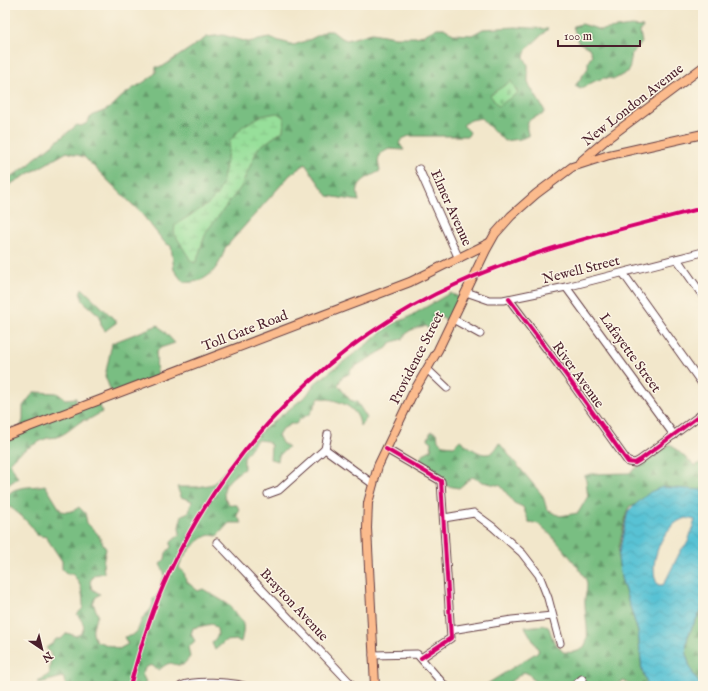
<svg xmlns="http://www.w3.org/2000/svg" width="708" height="691" font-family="'IM FELL English',serif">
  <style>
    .forest { fill: url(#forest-firs); stroke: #626e56 }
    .wetland { fill: url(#wetland-marsh); stroke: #707f62 }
    .cemetery { fill: url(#cemetery-stones); stroke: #707f62 }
    .water { fill: url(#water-waves); stroke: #517080; fill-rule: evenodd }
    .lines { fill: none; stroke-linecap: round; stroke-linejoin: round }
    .minor-casing { stroke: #633d43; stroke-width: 9 }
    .major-casing { stroke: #633d43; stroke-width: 10 }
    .minor { stroke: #fff; stroke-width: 7 }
    .major { stroke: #fbbb8d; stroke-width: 8 }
    .cycleway-casing { stroke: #fcf5e5; stroke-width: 6 }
    .cycleway { stroke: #d6006c; stroke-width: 4 }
    .labels { text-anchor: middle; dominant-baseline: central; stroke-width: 3; stroke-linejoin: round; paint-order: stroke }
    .street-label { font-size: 14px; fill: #4a1f2b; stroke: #fcf5e5 }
  </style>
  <defs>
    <pattern id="forest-firs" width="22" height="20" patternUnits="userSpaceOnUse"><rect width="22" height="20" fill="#79be82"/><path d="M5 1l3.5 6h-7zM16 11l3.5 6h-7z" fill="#659a6b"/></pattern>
    <pattern id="wetland-marsh" width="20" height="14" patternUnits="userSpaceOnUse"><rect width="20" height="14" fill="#97df9a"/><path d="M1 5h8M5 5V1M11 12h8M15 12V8" fill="none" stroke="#84bf85"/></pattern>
    <pattern id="cemetery-stones" width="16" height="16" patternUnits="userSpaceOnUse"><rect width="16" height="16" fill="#97df9a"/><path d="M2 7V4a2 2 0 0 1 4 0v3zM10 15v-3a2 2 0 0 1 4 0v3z" fill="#84bf85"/></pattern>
    <pattern id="water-waves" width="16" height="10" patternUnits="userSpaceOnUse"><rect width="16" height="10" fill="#58c2d4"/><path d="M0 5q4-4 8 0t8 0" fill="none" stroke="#4ea6b6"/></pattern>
  </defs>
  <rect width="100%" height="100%" fill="#fcf5e5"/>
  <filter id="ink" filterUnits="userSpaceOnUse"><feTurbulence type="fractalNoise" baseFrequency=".025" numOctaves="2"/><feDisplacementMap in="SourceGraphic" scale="8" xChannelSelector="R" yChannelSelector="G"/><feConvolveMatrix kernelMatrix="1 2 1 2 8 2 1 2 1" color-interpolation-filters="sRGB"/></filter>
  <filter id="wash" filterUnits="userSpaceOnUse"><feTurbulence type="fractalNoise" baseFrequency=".012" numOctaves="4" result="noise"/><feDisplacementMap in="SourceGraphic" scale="16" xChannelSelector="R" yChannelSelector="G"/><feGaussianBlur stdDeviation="0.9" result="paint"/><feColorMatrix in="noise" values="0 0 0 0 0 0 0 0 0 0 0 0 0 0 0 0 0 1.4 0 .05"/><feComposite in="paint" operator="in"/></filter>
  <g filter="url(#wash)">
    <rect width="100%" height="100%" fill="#f2e7cb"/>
    <g class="forest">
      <path d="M582,24L601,30L631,26L643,27L640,32L642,43L632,53L629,71L615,79L604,78L595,81L580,89L575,86L588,68V62L592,55L589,48L578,42L573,26Z"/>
      <path d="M515,27L548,29L526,50L524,57L528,65V83L545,111L542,115C530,117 523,123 529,136L520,139L504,141C497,132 488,127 481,118L471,120L463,125L470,132L468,136H409L402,139L399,143L404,150L389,149L380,154L378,161L380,171C366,179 353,181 359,201L328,196L305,164L290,175L225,248C220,268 206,285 183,282L174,270L171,246L165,243L141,213L84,157L67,152L7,186L5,191V181L30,164L33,160L77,125L81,126L87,123C90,114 98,114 106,110C114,106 120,97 128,92C137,85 149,81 156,72V67H162L207,37L223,35L248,42L269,38L294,45L311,39L326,31H332L341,38L347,40L372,33L395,37H415L424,35L437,28H444L453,34L472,35L483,29Z"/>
      <path d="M82,288L84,290L117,322L105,331L101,325L100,316L83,301L80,293Z"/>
      <path d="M450,293L461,298L449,321L438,316L435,317L429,329L425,326L419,327L409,331L402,339L390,343L387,348L351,369L349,374L342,377L338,385L350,400L357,402L367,418L360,426C359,406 336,399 319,398L310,414L300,419L296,424H291L281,430L278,435L282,443L288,447L279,456L278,461L270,459L271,446L267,441L257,440L244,457V469C231,477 215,490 230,505H237L239,510L237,516L242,523H229L217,536C215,536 212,535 210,535C199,537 180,558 179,568L184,572L186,581L198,591L203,589L231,606L232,610C245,621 245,626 241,642L237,640L225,641L215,650L212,643L218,635L217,629L212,624L193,628L191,634L195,641L188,647L190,657L183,665C170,666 173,658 159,670L151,665L145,668L142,674L146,682L142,686H66L63,677L39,683L37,681L42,680L50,673C47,661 57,659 46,648L53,643L56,639H61L67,633L76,636C88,629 84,624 77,614L83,608C83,596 82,582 72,574H67L62,569V561L46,537L37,535C31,524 21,515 10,507L5,508C5,483 26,489 45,485L61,511C68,513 74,511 79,507L85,513L87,523L97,533L106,549L103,563L104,573L94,575L90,582L92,589L100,594L96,597L93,603L98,615C93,625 90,631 96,641L119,649L128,644L124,637C141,635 137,627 143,618C148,610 153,611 153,599C158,595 162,589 161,582C167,573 164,573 160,564L165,559L166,553L171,547V542L180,534L179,527L182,515L189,512L192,501L181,497L177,487H198L213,484L232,463L234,458L258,434L307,395L314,384L371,341L388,326L407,318Z"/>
      <path d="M158,325L175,343L160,348L156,353C158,363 154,365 159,376L112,394L105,376L112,343Z"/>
      <path d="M34,392L57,393L65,399L76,398V408L98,400L102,412L88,420H83C75,425 66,434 57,437C53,438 49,437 45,439C36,443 13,455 10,463L18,478L5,487V435L20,429L23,420V406Z"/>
      <path d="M431,431L437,433L438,440L443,445L454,446L460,440C472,449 490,465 499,443L543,496L547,510L560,516L578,513L588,496C586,489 588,482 584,476L590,474L629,473L670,444L695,466L703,461V490L630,506L627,511L619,547L618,558L621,578L638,632L642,670L648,686H631L624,681L612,686H585L583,681L574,686L536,684L529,674L524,672L510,682L509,686H490L487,684L539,651L525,627L546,625L549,628L553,640L563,652C598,656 585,626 585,604C584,596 589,587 586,580C581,569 548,529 538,524C535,523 531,523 529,522L523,507L514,503L501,486L483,482L472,477L459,488L442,485L417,465L423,454L431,450L432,442L428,439Z"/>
      <path d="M703,606V686H702C690,674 682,650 689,634C693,624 699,616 703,606Z"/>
    </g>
    <path class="wetland" d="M277,113L284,117L283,131L258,148L241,187L206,232L197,260L195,263L191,261L174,233L175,225L208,204L216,196L222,185L230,141L243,126L261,116Z"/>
    <path class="cemetery" d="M511,81L518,93L498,106L490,95Z"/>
    <path class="water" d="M662,487L703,490V606C699,616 693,624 689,634C682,650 690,674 702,686H648L642,670L638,632L621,578L618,558L628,511L650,492ZM686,518L695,520L688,542L681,550L666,580L663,585H658C646,566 663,523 686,518Z"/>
  </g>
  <g filter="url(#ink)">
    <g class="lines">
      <g class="minor-casing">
        <g id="minor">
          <path d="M419,169L459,259"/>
          <path d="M677,259L703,296"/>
          <path d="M623,273L703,385"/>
          <path d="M566,287L674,435"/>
          <path d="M466,292L489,300H503L566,287L703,252"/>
          <path d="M509,299L566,375L628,462L635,463L640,460L703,413"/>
          <path d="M453,319L480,334"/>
          <path d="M427,369L447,388"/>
          <path d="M325,449L373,484"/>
          <path d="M325,449L328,434"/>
          <path d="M386,449L441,481L451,638L421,658"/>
          <path d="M268,494L279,490L325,449"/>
          <path d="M444,518L474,513L493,527L522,553L539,575L548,598L560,643"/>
          <path d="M217,542L353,686"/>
          <path d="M451,630L512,620L552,616"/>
          <path d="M373,655L417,654L445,686"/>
          <path d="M181,686C194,680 230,682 244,686"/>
          <path d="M574,686L582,679L586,686"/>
        </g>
      </g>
      <g class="major-casing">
        <g id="major">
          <path d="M580,162L608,138L703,67"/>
          <path d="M5,436L410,282L489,243"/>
          <path d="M375,686L367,528L368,503L378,466L413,393L438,350L486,250L495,234L511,216L536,194L572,167L609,155L703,134"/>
        </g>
      </g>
      <use href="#minor" class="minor"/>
      <use href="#major" class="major"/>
      <g class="cycleway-casing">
        <g id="cycleway">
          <path d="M509,299L566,375L628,462L635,463L640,460L703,413"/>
          <path d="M386,449L441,481L451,638L421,658"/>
          <path d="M130,686C140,648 152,609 169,573C227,448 332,339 459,283C537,248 621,229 703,208"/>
        </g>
      </g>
      <use href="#cycleway" class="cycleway"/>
    </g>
  </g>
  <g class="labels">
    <g class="street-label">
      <text transform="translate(633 105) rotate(-38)">New London Avenue</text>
      <text transform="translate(451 208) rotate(66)">Elmer Avenue</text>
      <text transform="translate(581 270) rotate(-14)">Newell Street</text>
      <text transform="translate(245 331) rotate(-21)">Toll Gate Road</text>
      <text transform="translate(630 353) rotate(54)">Lafayette Street</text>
      <text transform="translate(417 358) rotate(-63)">Providence Street</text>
      <text transform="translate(578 375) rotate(54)">River Avenue</text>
      <text transform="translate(294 605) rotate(47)">Brayton Avenue</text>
    </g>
  </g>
  <rect width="708" height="691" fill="none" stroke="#fcf5e5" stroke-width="20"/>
  <g transform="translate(42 649) rotate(145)" stroke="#fcf5e5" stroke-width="3" paint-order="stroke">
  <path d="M0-3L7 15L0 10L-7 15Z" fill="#4a1f2b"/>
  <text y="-6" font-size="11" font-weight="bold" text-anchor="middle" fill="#4a1f2b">N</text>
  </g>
  <path d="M558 40v6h82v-6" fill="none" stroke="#4a1f2b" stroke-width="2"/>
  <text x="564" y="40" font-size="12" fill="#4a1f2b" stroke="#fcf5e5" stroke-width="3" paint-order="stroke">100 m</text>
</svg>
